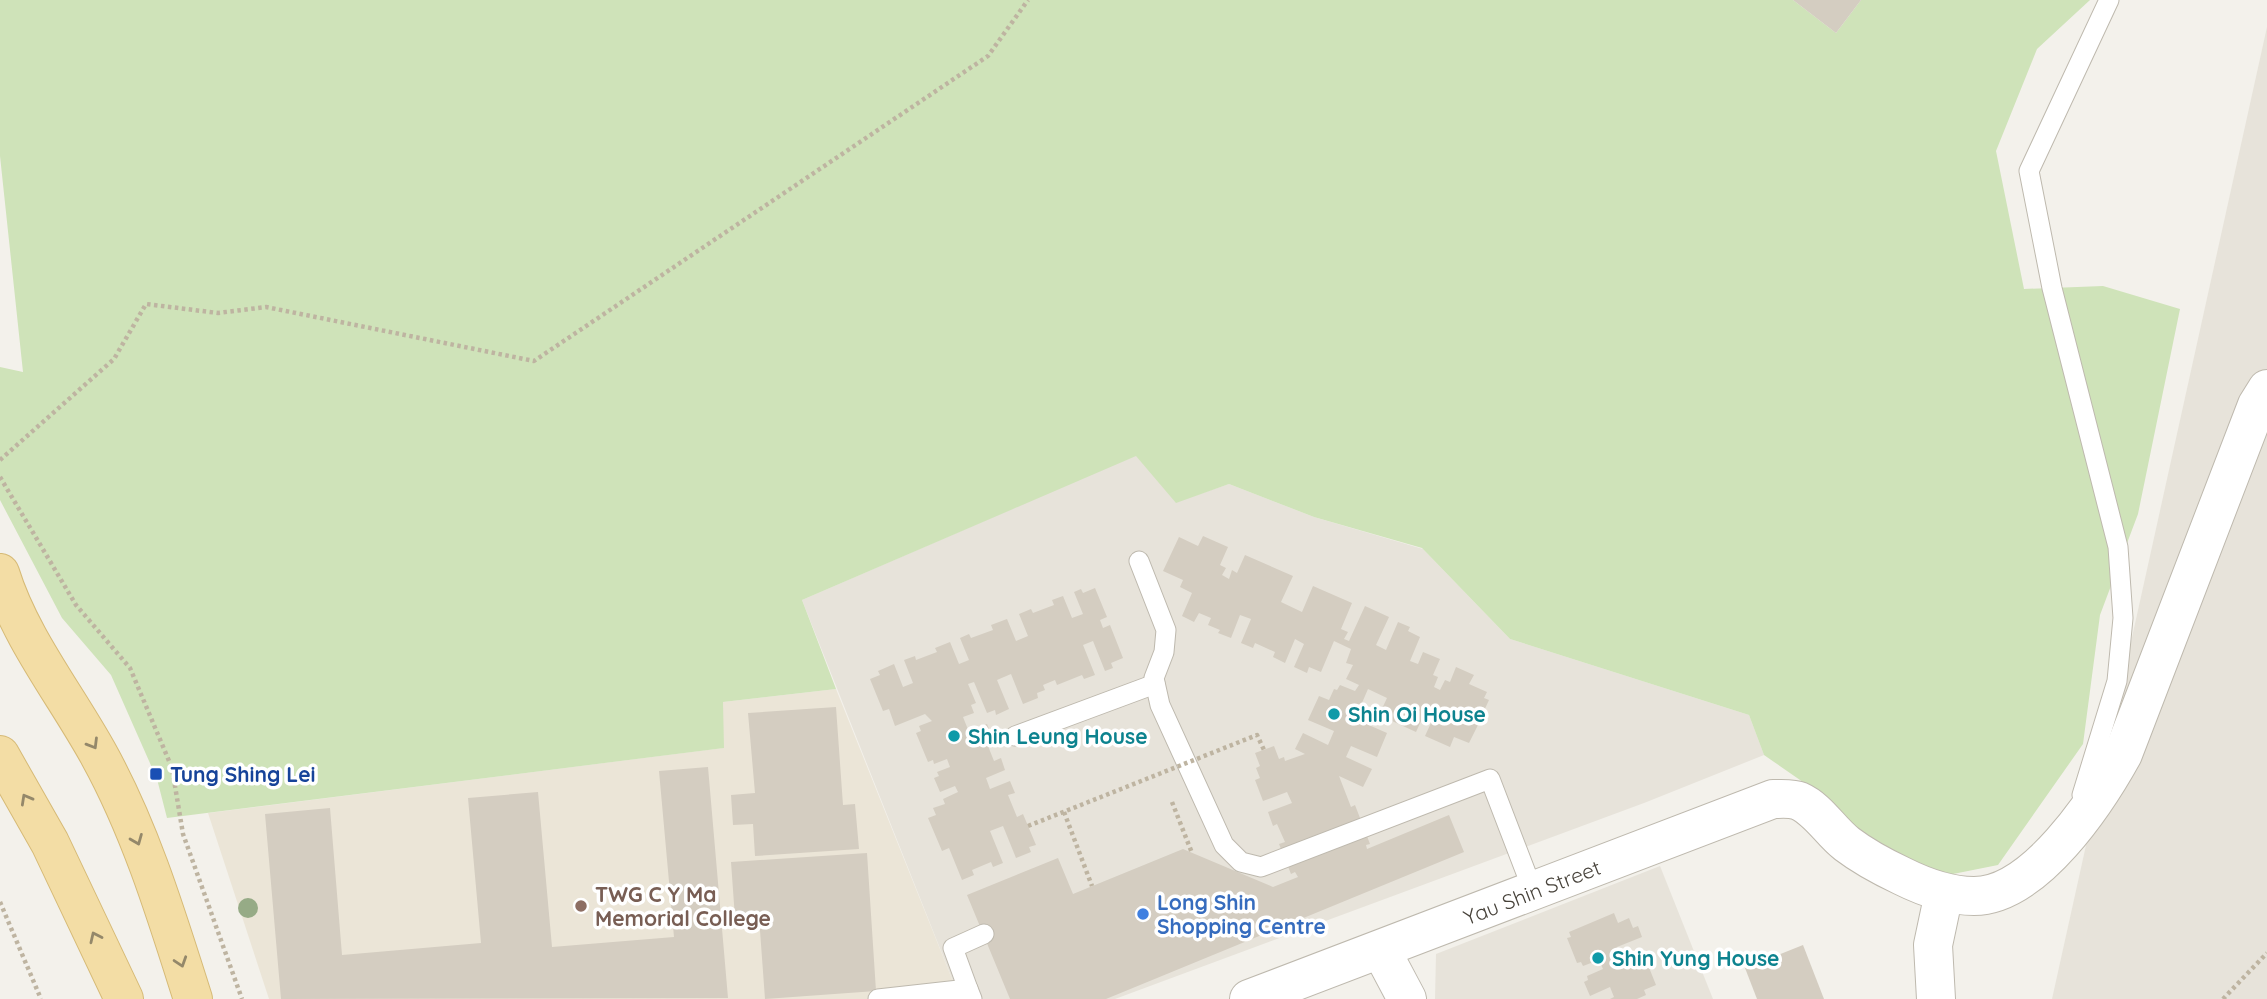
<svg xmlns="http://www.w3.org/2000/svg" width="2267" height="999" font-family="Quicksand,sans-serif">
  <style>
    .residential { fill: #e7e3da }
    .education { fill: #ebe5d7 }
    .green { fill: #cfe3b9 }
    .building { fill: #d4cdc1 }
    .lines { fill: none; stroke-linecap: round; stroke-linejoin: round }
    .service-casing { stroke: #beb9ae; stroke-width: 21 }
    .minor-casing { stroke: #beb9ae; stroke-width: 40 }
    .primary-casing { stroke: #d6ba76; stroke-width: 40 }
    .path { stroke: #beb4a1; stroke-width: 4.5; stroke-dasharray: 3.5 3.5; stroke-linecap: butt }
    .service { stroke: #fff; stroke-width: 19 }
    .minor { stroke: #fff; stroke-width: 38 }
    .primary { stroke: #f3dda5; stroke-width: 38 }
    .path-bridge { stroke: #beb4a1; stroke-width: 4.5; stroke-dasharray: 3.5 3.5; stroke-linecap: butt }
    .tree { fill: #96ab86 }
    .oneway { stroke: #94886a }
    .culture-dot { fill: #0f9aa8; stroke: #fff; stroke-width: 2.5 }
    .transit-dot { fill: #1a4fb4; stroke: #fff; stroke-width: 2.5 }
    .education-dot { fill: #8d6e63; stroke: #fff; stroke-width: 2.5 }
    .shop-dot { fill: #3f7fe0; stroke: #fff; stroke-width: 2.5 }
    .labels { text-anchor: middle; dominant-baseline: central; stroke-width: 7; stroke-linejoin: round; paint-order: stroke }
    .culture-label { font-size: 21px; font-weight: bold; fill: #0d838f; stroke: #fff; text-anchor: start }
    .transit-label { font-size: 21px; font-weight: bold; fill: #164399; stroke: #fff; text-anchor: start }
    .street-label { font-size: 21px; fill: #47423a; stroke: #fff }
    .education-label { font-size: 21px; font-weight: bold; fill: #785e54; stroke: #fff; text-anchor: start }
    .shop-label { font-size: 21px; font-weight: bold; fill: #366cbe; stroke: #fff; text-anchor: start }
  </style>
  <rect width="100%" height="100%" fill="#f3f1eb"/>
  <g class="residential">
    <path d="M2267,27V999H2052Z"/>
    <path d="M1136,455L1176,502L1229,484L1314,517L1423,549L1510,639L1749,715L1764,755L1644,803L1115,999H960L802,600Z"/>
    <path d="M1660,866L1713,999H1435L1436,954Z"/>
  </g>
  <path class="education" d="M836,689L960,999H269L208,813L723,748V702Z"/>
  <path class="green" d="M0,0H1793L1836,33L1861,0H2090L2037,49L1996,151L2024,289L2103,286L2180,309L2138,514L2100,615L2083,744L1998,865L1948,875L1881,851L1826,798L1764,755L1749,715L1510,639L1422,548L1314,517L1229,484L1176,503L1136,456L802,600L836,689L723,702L724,748L167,818L157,779L111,675L62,618L0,500V367L23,372L0,156Z"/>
  <g class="building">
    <path d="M1793,0H1861L1836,33Z"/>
    <path d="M1203,536L1228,547L1220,565L1226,568L1222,575L1229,579L1232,570L1237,573L1245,555L1293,576L1281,602L1302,612L1313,586L1352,603L1341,629L1348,632L1344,639L1349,641L1365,606L1389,617L1376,645L1386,650L1398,622L1410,627L1408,631L1420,637L1410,661L1418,664L1423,652L1440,659L1433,675L1438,677L1434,687L1440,690L1445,680L1450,682L1456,667L1474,675L1469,684L1487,692L1484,698L1489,700L1483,713L1476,710L1471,722L1478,725L1469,743L1454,737L1450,747L1425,736L1436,712L1427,708L1416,732L1379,715L1387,698L1368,689L1355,719L1387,733L1377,757L1351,746L1346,757L1372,769L1363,787L1339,776L1351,807L1355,805L1370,844L1366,845L1367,849L1449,815L1464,852L1106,999H1010L967,895L1058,858L1073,894L1183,849L1273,887L1298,877L1295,872L1291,874L1279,844L1285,842L1277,824L1273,826L1268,812L1292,803L1287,792L1263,801L1255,780L1260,778L1256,768L1260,766L1255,753L1274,746L1279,759L1284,757L1285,761L1305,754L1295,749L1303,733L1328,745L1334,731L1308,720L1319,696L1329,700L1334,689L1337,690L1340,685L1355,691L1359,685L1346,679L1353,665L1346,663L1351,649L1334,641L1321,672L1309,667L1307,673L1294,667L1304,644L1295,639L1285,663L1273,657L1275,652L1255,643L1253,648L1241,643L1251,619L1240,615L1231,638L1218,633L1220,630L1208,625L1211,618L1199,613L1194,622L1182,616L1192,593L1180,587L1183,580L1163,571L1179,537L1198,546Z"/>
    <path d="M1095,588L1107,617L1100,620L1103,628L1110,625L1123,658L1111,663L1113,668L1105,671L1093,641L1083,645L1095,675L1084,679L1082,675L1057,685L1055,680L1043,685L1045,690L1037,693L1038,698L1023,704L1011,674L997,680L1009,709L996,715L995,710L987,713L974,682L968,684L976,703L971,705L974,713L963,717L969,732L987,724L993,738L986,741L994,761L1001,758L1005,770L986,778L990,789L1010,781L1015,793L1008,795L1017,817L1023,814L1036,845L1029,847L1031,852L1016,858L1003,826L990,831L1003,863L993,867L991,862L972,870L974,875L962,880L949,848L942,851L928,818L936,815L933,808L945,804L943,799L958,792L955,786L940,792L934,778L939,776L937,772L950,767L947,759L934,764L933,760L928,762L916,733L921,731L919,726L932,721L925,714L895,726L889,709L883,711L870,679L880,675L878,671L894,664L903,687L913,683L904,660L915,656L916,660L937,652L935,648L950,642L959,664L969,660L960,638L969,634L971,638L993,630L991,625L1007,619L1016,641L1028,636L1019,614L1031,609L1033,613L1054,605L1052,600L1063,596L1072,618L1083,614L1074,592L1081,589L1083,593Z"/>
    <path d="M836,707L843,805L855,804L859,849L755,856L753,824L733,825L731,795L755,793L748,713Z"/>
    <path d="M708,767L728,998L281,999L265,814L330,808L342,955L481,943L468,798L538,792L552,947L674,937L659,771Z"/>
    <path d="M867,853L876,991L765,999L759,917L735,918L731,862Z"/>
    <path d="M1614,913L1618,923L1629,918L1633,928L1638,926L1642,937L1617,947L1624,965L1650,955L1653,963L1648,965L1656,985L1644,990L1646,995L1637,999H1610L1614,997L1610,987L1590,996L1584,982L1588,980L1587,976L1603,969L1599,960L1583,966L1581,962L1577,963L1567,938L1571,937L1569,932Z"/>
    <path d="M1803,945L1824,999H1757L1745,968Z"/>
  </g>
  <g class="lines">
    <g class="service-casing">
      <g id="service">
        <path d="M1139,561L1166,630L1164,652L1154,678L1160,705L1224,845L1241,862L1261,867L1490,779L1533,891"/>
        <path d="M1015,736L1155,684"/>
        <path d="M2082,795L2117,681L2123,618L2118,547L2052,288L2029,171L2109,0"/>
        <path d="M968,989L953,948L984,934"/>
        <path d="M878,999L968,989L972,999"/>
      </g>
    </g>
    <g class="minor-casing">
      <g id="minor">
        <path d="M1381,950L1407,999"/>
        <path d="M1249,999L1773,799C1781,799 1792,798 1799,801C1819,810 1830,831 1847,844C1864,857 1883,867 1902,876C1924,887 1949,896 1974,896C2035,896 2097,801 2123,754L2257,405L2267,389"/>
        <path d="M1936,999L1933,945L1944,893"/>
      </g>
    </g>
    <g class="primary-casing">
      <g id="primary">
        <path d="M0,573C20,638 66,695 99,755C141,831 167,917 193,999"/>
        <path d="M0,755L50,843L124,999"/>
      </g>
    </g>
    <g class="path">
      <path d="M0,460L114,359L146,304L218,313L266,307L534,361L988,56L1028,0"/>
      <path d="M0,477L76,605L130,668L172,768L183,834L242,999"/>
      <path d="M1172,802L1192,853"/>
      <path d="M1064,812L1092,886"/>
      <path d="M0,902L41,999"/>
      <path d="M2223,999L2267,953"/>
    </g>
    <use href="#service" class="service"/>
    <use href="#minor" class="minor"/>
    <use href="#primary" class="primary"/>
    <path class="path-bridge" d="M1028,826L1257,735L1264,750"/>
  </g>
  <circle class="tree" cx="248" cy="908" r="10"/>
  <defs><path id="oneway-chevron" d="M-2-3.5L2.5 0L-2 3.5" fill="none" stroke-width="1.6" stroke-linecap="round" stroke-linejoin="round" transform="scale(1.75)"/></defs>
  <g class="oneway">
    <use href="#oneway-chevron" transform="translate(93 744) rotate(59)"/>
    <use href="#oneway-chevron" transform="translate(26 799) rotate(-119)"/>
    <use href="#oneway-chevron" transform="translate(137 840) rotate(68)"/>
    <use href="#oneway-chevron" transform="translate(95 937) rotate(-115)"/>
    <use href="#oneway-chevron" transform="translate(181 962) rotate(72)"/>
  </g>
  <g class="culture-dot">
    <circle cx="1334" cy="714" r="7"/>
    <circle cx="954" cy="736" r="7"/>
    <circle cx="1598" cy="958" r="7"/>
  </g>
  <rect class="transit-dot" x="149" y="767" width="14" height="14" rx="3.5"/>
  <circle class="education-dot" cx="581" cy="906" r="7"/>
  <circle class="shop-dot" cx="1143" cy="914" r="7"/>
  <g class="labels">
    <g class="culture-label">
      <text x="1348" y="714">Shin Oi House</text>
      <text x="968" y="736">Shin Leung House</text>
      <text x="1612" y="958">Shin Yung House</text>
    </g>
    <g class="transit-label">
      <text x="170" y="774">Tung Shing Lei</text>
    </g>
    <g class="street-label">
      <text transform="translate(1532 892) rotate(-21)">Yau Shin Street</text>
    </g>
    <g class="education-label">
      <text x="595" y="894">TWG C Y Ma<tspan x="595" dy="24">Memorial College</tspan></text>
    </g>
    <g class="shop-label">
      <text x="1157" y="902">Long Shin<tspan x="1157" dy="24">Shopping Centre</tspan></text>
    </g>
  </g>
</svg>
